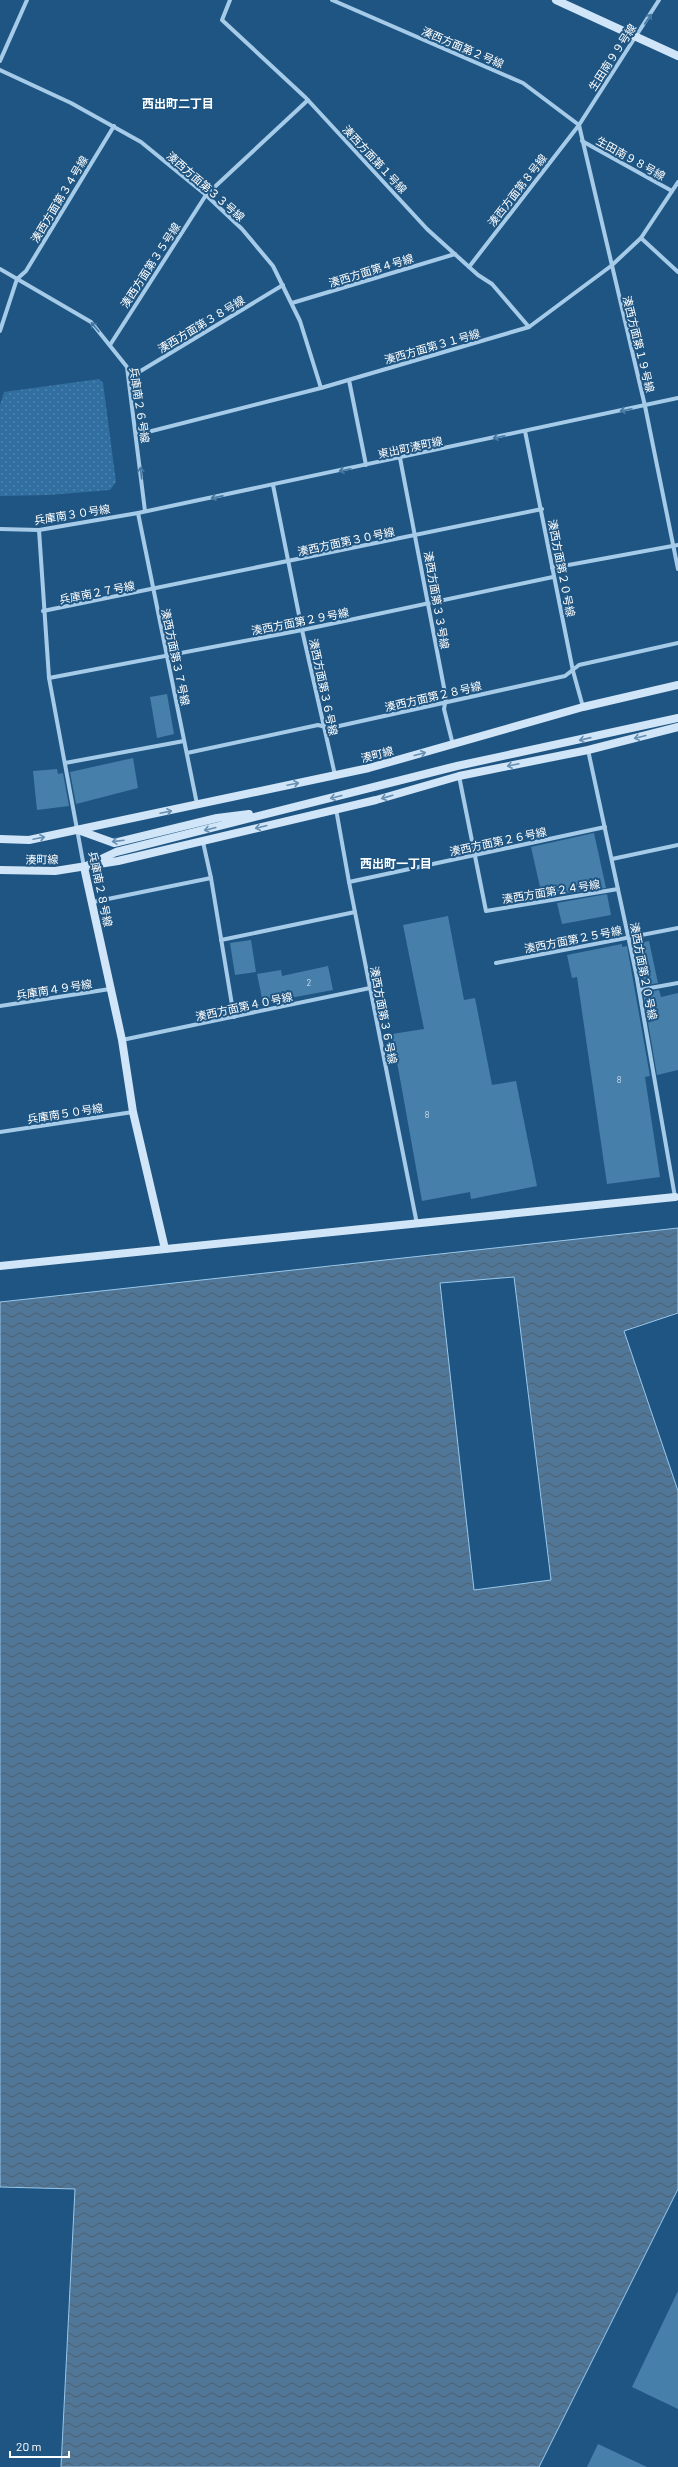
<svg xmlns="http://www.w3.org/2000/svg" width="678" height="2467" font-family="Barlow,'Noto Sans JP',sans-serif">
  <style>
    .park { fill: url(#park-dots) }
    .water { fill: url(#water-waves); stroke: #99c7eb; fill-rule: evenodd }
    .building { fill: #477fab }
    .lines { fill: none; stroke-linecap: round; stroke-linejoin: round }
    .street { stroke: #a5cbe9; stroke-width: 4 }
    .secondary { stroke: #d0e5f7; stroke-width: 8 }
    .oneway { stroke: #4778a1 }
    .oneway2 { stroke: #668fb1 }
    .labels { text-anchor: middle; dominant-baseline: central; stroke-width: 4; stroke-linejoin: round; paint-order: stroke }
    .number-label { font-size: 9px; fill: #d1dfea }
    .street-label { font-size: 11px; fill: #fff; stroke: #1f5582 }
    .neighbourhood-label { font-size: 12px; font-weight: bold; fill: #fff; stroke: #1f5582 }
  </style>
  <defs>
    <pattern id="park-dots" width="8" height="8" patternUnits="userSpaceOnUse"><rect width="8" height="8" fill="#326fa1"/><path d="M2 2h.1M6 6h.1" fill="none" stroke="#5185af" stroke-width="1.8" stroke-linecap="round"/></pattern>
    <pattern id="water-waves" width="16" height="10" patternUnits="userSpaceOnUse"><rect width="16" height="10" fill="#507798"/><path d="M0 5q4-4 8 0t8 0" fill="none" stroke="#4e5f6e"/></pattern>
  </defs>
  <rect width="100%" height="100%" fill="#1f5582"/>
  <path class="park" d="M99,379L103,383L116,482L110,490L49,495L0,496V405L4,392Z"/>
  <path class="water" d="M678,1228V1313L624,1331L678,1491V2189L539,2467H61L75,2189L0,2187V1302ZM514,1277L551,1580L474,1590L440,1283Z"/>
  <g class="building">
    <path d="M167,694L174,734L157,738L150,697Z"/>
    <path d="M133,758L138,788L76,804L70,772Z"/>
    <path d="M57,769L58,774L63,773L69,806L37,810L33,771Z"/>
    <path d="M594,833L606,888L542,896L531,847Z"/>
    <path d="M607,894L611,915L562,924L557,903Z"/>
    <path d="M448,916L464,1000L475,998L492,1085L516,1081L537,1186L471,1199L470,1192L422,1201L392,1034L424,1029L403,925Z"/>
    <path d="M251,940L256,972L235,975L230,943Z"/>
    <path d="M649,941L658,983L642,986L633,944Z"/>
    <path d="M622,944V947L627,946L650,1076L645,1077L660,1177L607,1184L577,977L572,978L567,955Z"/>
    <path d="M328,966L333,990L263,1003L257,974L281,970L282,976Z"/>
    <path d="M659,990L661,997L678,993V1070L657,1075L643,993Z"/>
    <path d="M678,2291V2409L632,2387Z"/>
    <path d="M598,2444L647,2467H587Z"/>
  </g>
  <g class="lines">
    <g class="street">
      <path d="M230,0L222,20L306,98L427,229L478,275L492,284L529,327"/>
      <path d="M332,0L523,83L579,125"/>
      <path d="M0,61L27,0"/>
      <path d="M0,70L71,103L141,142L206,195L242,229L273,266L300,321L321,388"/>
      <path d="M579,125L645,406L678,569"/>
      <path d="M582,141L672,191"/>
      <path d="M641,238L678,272"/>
      <path d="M469,267L579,125L659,0"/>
      <path d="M0,269L91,322L127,367L145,511"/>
      <path d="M292,303L455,254"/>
      <path d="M0,331L17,279L26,271L114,126"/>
      <path d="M110,345L206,195L308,100"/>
      <path d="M129,378L283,285"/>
      <path d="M349,380L366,465"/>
      <path d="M525,431L573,671L583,707"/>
      <path d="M136,435L321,388L529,327L611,266L641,238L678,182"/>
      <path d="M400,458L446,698L444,709L453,745"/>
      <path d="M273,485L302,630L335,775"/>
      <path d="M138,513L197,804"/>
      <path d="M0,529L39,530L138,513L678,398"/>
      <path d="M39,530L49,678L84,867"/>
      <path d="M552,568L678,545"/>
      <path d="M43,611L542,509"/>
      <path d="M49,678L302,630L553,577"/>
      <path d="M588,750L636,973L675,1197"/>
      <path d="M187,753L318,725L330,728L565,676L579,665L678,643"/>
      <path d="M65,763L184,741"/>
      <path d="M459,776L486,911L618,889"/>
      <path d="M336,809L349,882L417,1224"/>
      <path d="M203,842L211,878L234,1017"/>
      <path d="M612,859L678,845"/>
      <path d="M349,882L605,827"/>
      <path d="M93,902L211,878"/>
      <path d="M221,940L355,912"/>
      <path d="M496,963L678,928"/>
      <path d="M639,990L678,983"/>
      <path d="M0,1006L110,989"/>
      <path d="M122,1040L370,988"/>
      <path d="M0,1132L133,1112"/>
    </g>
    <g class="secondary">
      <path d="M556,0L678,56"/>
      <path d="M78,830L114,843L217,818L249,814"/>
      <path d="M0,839L29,840L369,768L583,707L678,685"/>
      <path d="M0,870L55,871L118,861L376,800L459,776L588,750L678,727"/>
      <path d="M165,1249L133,1112L122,1040L84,867L116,852L457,766L678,718"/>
      <path d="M0,1266L675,1197"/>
    </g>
  </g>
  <defs><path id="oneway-shaft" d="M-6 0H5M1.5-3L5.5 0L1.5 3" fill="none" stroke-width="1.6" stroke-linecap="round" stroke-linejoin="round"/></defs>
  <g class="oneway">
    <use href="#oneway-shaft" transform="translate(648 19) rotate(-57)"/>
    <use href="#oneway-shaft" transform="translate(95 327) rotate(-130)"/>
    <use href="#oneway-shaft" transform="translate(626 410) rotate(168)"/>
    <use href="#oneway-shaft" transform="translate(499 437) rotate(168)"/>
    <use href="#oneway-shaft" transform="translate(345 470) rotate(168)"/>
    <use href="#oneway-shaft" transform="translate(141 473) rotate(-97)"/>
    <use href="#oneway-shaft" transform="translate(217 497) rotate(169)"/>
  </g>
  <g class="oneway2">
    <use href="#oneway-shaft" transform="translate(640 737) rotate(166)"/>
    <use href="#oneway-shaft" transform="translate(585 739) rotate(167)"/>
    <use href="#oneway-shaft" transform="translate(420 754) rotate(-15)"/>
    <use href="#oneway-shaft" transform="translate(513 765) rotate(168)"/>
    <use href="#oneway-shaft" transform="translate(293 784) rotate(-12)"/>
    <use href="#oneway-shaft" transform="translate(336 797) rotate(166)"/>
    <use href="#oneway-shaft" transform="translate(387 797) rotate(164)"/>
    <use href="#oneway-shaft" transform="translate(166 812) rotate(-12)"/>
    <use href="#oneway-shaft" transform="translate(261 827) rotate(166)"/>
    <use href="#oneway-shaft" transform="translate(210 829) rotate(166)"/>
    <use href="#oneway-shaft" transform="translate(39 838) rotate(-12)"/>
    <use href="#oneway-shaft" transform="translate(118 841) rotate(173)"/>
  </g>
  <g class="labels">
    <g class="number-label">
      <text x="309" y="982">2</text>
      <text x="619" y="1079">8</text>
      <text x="427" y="1114">8</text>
    </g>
    <g class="street-label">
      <text transform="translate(463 47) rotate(23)">湊西方面第２号線</text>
      <text transform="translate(612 57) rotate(-57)">生田南９９号線</text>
      <text transform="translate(631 158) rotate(29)">生田南９８号線</text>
      <text transform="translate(375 159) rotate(47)">湊西方面第１号線</text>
      <text transform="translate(206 186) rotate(41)">湊西方面第３３号線</text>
      <text transform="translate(517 190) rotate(-52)">湊西方面第８号線</text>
      <text transform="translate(59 199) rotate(-59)">湊西方面第３４号線</text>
      <text transform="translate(150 265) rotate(-57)">湊西方面第３５号線</text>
      <text transform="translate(371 270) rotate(-17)">湊西方面第４号線</text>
      <text transform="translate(201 324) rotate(-31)">湊西方面第３８号線</text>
      <text transform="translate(639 344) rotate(76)">湊西方面第１９号線</text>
      <text transform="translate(432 346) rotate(-16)">湊西方面第３１号線</text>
      <text transform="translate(140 405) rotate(81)">兵庫南２６号線</text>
      <text transform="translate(410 447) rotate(-12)">東出町湊町線</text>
      <text transform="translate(72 514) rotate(-9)">兵庫南３０号線</text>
      <text transform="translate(346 541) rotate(-12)">湊西方面第３０号線</text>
      <text transform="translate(562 568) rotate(79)">湊西方面第２０号線</text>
      <text transform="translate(97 592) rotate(-11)">兵庫南２７号線</text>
      <text transform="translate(437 600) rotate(80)">湊西方面第３３号線</text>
      <text transform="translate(300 621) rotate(-11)">湊西方面第２９号線</text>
      <text transform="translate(176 657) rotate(78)">湊西方面第３７号線</text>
      <text transform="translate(324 687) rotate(78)">湊西方面第３６号線</text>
      <text transform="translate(433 696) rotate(-13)">湊西方面第２８号線</text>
      <text transform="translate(377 754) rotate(-15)">湊町線</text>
      <text transform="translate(498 841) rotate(-12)">湊西方面第２６号線</text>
      <text transform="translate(42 859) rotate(-1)">湊町線</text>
      <text transform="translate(101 889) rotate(78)">兵庫南２８号線</text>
      <text transform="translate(551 891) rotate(-9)">湊西方面第２４号線</text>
      <text transform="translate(573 939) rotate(-11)">湊西方面第２５号線</text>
      <text transform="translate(644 971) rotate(79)">湊西方面第２０号線</text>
      <text transform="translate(54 989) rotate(-9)">兵庫南４９号線</text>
      <text transform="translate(244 1006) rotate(-12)">湊西方面第４０号線</text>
      <text transform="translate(384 1015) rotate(79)">湊西方面第３６号線</text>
      <text transform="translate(65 1113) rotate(-9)">兵庫南５０号線</text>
    </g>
    <g class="neighbourhood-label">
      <text x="178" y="103">西出町二丁目</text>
      <text x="396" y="863">西出町一丁目</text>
    </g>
  </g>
  <path d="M10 2451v6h59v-6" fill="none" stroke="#ffffff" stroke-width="2"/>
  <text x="16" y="2451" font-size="12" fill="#ffffff" stroke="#1f5582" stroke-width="3" paint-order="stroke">20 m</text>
</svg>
